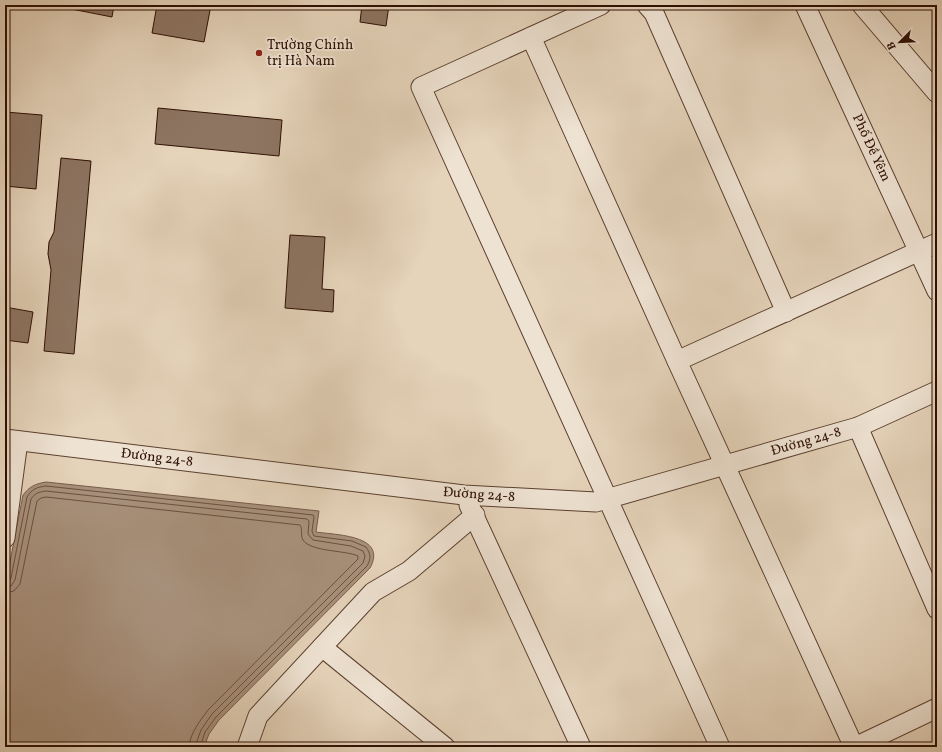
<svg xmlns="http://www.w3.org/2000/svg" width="942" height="752" font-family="Vollkorn,serif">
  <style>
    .water { fill: #a7907b; stroke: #775c4b }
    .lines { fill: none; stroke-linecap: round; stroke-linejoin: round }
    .shore { stroke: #6a503e; stroke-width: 1 }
    .building { fill: #8d7562; stroke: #2e0f02 }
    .street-casing { stroke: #5c4030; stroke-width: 21 }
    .street { stroke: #eee2d2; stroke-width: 19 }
    .poi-dot { fill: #8f2418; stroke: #eee2d2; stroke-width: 1.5 }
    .labels { text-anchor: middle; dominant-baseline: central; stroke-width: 4; stroke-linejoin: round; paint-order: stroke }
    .poi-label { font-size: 14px; fill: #2e0f02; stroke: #eee2d2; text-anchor: start }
    .street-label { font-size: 14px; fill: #2e0f02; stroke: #eee2d2 }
  </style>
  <rect width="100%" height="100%" fill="#e5d3ba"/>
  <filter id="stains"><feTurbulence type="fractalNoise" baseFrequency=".005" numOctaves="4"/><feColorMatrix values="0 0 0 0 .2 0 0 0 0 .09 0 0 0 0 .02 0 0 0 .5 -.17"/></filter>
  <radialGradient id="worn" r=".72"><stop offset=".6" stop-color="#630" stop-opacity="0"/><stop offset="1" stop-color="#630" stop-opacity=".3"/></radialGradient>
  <path class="water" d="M46,482L319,511L316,532C336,535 388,535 370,568L219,720L209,734L204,747H5V587L23,495C30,486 35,484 46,482Z"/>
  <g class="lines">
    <g class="shore">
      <path d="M5,582L9,581L11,578L27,497C32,489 37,487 46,486L313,515L314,517L312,531L314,536L352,541L366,547C371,554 371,559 367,566L216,717L205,732L200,747"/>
      <path d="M5,587L11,586L15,580L31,499C35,493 39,492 46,491L307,519L309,521L308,534L313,540L351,546L363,551L365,556L363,563L212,714L201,730L195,747"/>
      <path d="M5,593L14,591L20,584L37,501L41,498L46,497L300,525C303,529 300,535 303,540C311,552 345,550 358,556V559L208,710C200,721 190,733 189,747"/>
    </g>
  </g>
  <g class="building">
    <path d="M51,5H114L112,17Z"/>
    <path d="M157,5H211L204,42L152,33Z"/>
    <path d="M362,5H389L386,26L360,22Z"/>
    <path d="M158,108L282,120L279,156L155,144Z"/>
    <path d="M5,112L42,115L36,189L5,186Z"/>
    <path d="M61,158L91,161L74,354L44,351L51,270L48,254L49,242L54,232Z"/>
    <path d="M290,235L325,237L322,289L334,290L333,312L285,308Z"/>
    <path d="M5,307L33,312L28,343L5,340Z"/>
  </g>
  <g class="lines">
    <g class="street-casing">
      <g id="street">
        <path d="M601,5L421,87L720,747"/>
        <path d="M647,5L654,13L786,312"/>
        <path d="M805,5L937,291"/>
        <path d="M862,5L937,93"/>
        <path d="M531,37L677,361L854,747"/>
        <path d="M677,361L937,243"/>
        <path d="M858,427L937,609"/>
        <path d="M5,439L464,495L596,502L858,427L937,391"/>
        <path d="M469,505L581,747"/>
        <path d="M5,538L18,441"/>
        <path d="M322,647L445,747"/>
        <path d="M247,747L258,716L373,592L409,571L475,515"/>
        <path d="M855,747L937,708"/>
      </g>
    </g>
    <use href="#street" class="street"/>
  </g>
  <circle class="poi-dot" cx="259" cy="53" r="4"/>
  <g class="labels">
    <g class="poi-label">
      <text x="267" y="45">Trường Chính<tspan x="267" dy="16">trị Hà Nam</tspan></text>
    </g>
    <g class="street-label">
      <text transform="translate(871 148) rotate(65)">Phố Đề Yêm</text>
      <text transform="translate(806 442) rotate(-16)">Đường 24-8</text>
      <text transform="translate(157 458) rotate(7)">Đường 24-8</text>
      <text transform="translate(479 495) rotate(4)">Đường 24-8</text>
    </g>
  </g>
  <rect width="942" height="752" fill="none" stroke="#e5d3ba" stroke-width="20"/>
  <rect x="6" y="6" width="930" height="740" fill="none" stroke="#2e0f02" stroke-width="2"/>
  <rect x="10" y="10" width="922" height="732" fill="none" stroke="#2e0f02"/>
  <g transform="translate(900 42) rotate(246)" stroke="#eee2d2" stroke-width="3" paint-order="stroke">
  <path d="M0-3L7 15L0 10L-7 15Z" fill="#2e0f02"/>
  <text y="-6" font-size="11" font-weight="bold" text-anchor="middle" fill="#2e0f02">B</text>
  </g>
  <rect width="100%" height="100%" filter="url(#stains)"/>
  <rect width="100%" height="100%" fill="url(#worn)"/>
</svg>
